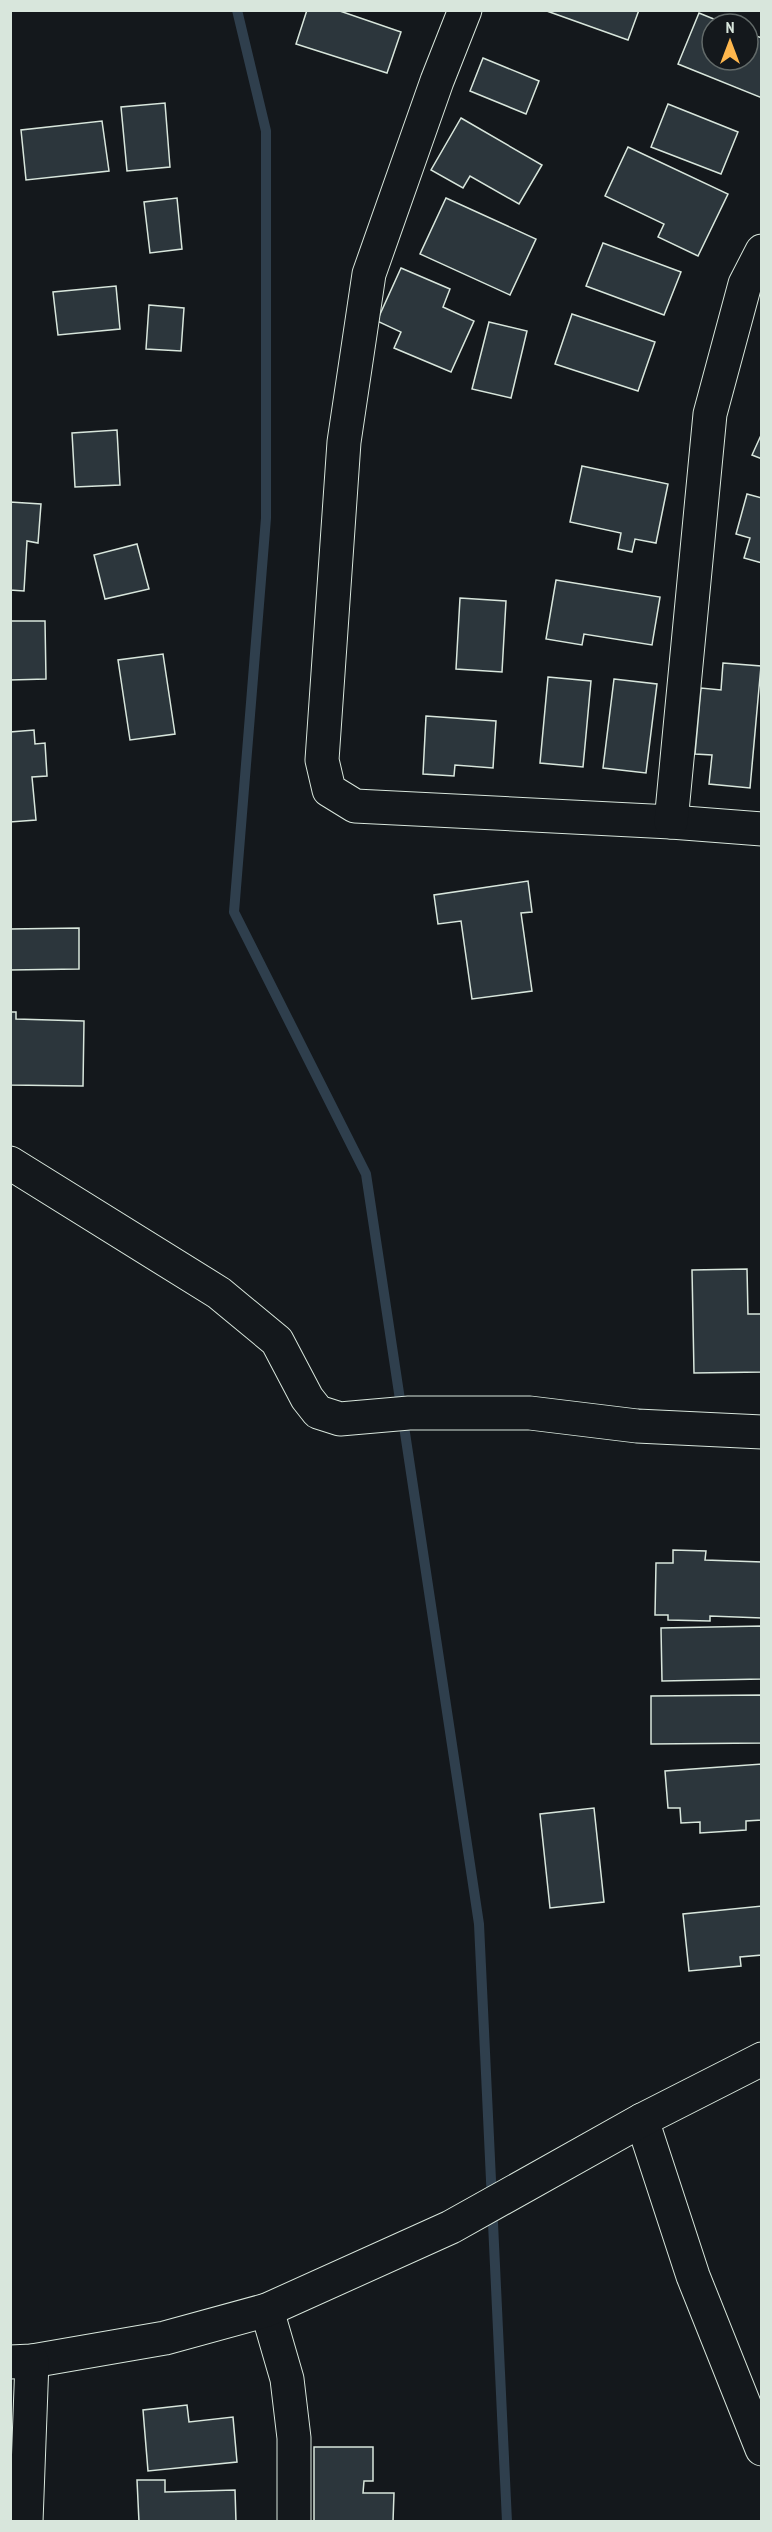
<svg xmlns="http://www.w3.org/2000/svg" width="772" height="2532" font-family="'PT Sans Narrow',sans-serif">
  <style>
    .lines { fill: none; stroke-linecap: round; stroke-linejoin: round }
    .stream { stroke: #2f3f4d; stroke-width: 10 }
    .building { fill: #2c363c; stroke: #d8e6dc; stroke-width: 1.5 }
    .minor-casing { stroke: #d8e6dc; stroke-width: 35 }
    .minor { stroke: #14181c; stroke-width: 33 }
  </style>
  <rect width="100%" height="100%" fill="#14181c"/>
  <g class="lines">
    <path class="stream" d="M237,10L266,131V518L234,912L366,1174L479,1924L507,2522"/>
  </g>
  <g class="building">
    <path d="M307,10H337L401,32L387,73L296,44Z"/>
    <path d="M544,10H639L628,40Z"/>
    <path d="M699,13L726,24H712V60H748V33L762,38V98L678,64Z"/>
    <path d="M483,58L539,81L526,114L470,91Z"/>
    <path d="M165,103L170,167L127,171L121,107Z"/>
    <path d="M668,104L738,132L721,174L651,147Z"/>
    <path d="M461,118L542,165L519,204L470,176L463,188L431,170Z"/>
    <path d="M102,121L109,171L26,180L21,130Z"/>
    <path d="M628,147L728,194L698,256L658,237L664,224L605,196Z"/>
    <path d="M177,198L182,249L150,253L144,202Z"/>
    <path d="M446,198L536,239L510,295L420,254Z"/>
    <path d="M603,243L681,272L664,315L586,286Z"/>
    <path d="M401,268L450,289L443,307L474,321L451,372L394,348L401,332L377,321Z"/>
    <path d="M116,286L120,329L58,335L53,292Z"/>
    <path d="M149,305L184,308L181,351L146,349Z"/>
    <path d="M572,314L655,342L638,391L555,364Z"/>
    <path d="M489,322L527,331L511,398L472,389Z"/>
    <path d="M117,430L120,485L75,487L72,433Z"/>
    <path d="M762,433V459L752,455Z"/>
    <path d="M582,466L668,484L656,543L635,539L632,552L618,549L621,533L570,522Z"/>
    <path d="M747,494L762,498V563L744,558L750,538L736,534Z"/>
    <path d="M10,502L41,504L38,543L27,541L24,591L10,590Z"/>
    <path d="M137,544L149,589L105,599L94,555Z"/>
    <path d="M556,580L660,597L652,645L584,634L582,645L546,639Z"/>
    <path d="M460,598L506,601L502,672L456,669Z"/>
    <path d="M10,621H45L46,679L10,680Z"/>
    <path d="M163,654L175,734L130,740L118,660Z"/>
    <path d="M723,663L761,666L750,788L709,784L712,755L695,754L701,688L721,690Z"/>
    <path d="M548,677L591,681L583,767L540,763Z"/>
    <path d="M614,679L657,684L646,773L603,768Z"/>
    <path d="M426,716L496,721L493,768L455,765L454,776L423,774Z"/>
    <path d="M34,730L35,744L45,743L47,776L32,777L36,820L10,822V732Z"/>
    <path d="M528,881L532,912L521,913L532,991L472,999L461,921L438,924L434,895Z"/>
    <path d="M79,928V969L10,970V929Z"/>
    <path d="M10,1012H16V1019L84,1021L83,1086L10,1085Z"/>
    <path d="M747,1269L748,1314H762V1372L694,1373L692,1270Z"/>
    <path d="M673,1550L706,1551L705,1560L762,1562V1618L710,1616V1621L668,1620V1615H655L656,1563H673Z"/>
    <path d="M762,1626V1679L662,1681L661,1628Z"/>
    <path d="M762,1695V1743L651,1744V1696Z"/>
    <path d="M762,1764V1820L746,1821V1830L700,1833V1822L681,1823L680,1808H668L665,1771Z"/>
    <path d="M594,1808L604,1902L550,1908L540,1814Z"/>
    <path d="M762,1906V1955L740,1957L741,1966L689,1971L683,1914Z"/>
    <path d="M187,2405L189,2422L233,2417L237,2462L148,2471L143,2410Z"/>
    <path d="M314,2447H373V2481H364L363,2493H394L393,2522H314Z"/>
    <path d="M137,2480H165V2492L235,2490L236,2522H139Z"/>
  </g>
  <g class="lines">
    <g class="minor-casing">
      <g id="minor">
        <path d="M465,10L437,81L369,274L344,442L322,760L329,790L355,806L671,822L762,829"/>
        <path d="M671,822L710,414L745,284L762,251"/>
        <path d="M10,1163L219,1293L277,1341L307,1398L318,1412L340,1419L409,1413H530L637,1426L762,1432"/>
        <path d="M642,2120L693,2276L762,2449"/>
        <path d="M267,2310L287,2379L294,2438V2522"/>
        <path d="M10,2362L32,2361L165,2338L267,2310L451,2227L642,2120L762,2059"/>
        <path d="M26,2522L32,2361"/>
      </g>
    </g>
    <use href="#minor" class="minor"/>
  </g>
  <rect width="772" height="2532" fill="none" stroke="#d8e6dc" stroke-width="24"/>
  <g transform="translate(730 42)"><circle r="28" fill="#14181c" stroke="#626a69" stroke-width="1.5"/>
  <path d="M0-4.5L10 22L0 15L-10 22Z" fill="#ffb74d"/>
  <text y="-9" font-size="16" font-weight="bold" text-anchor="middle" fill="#d8e6dc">N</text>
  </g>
</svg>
